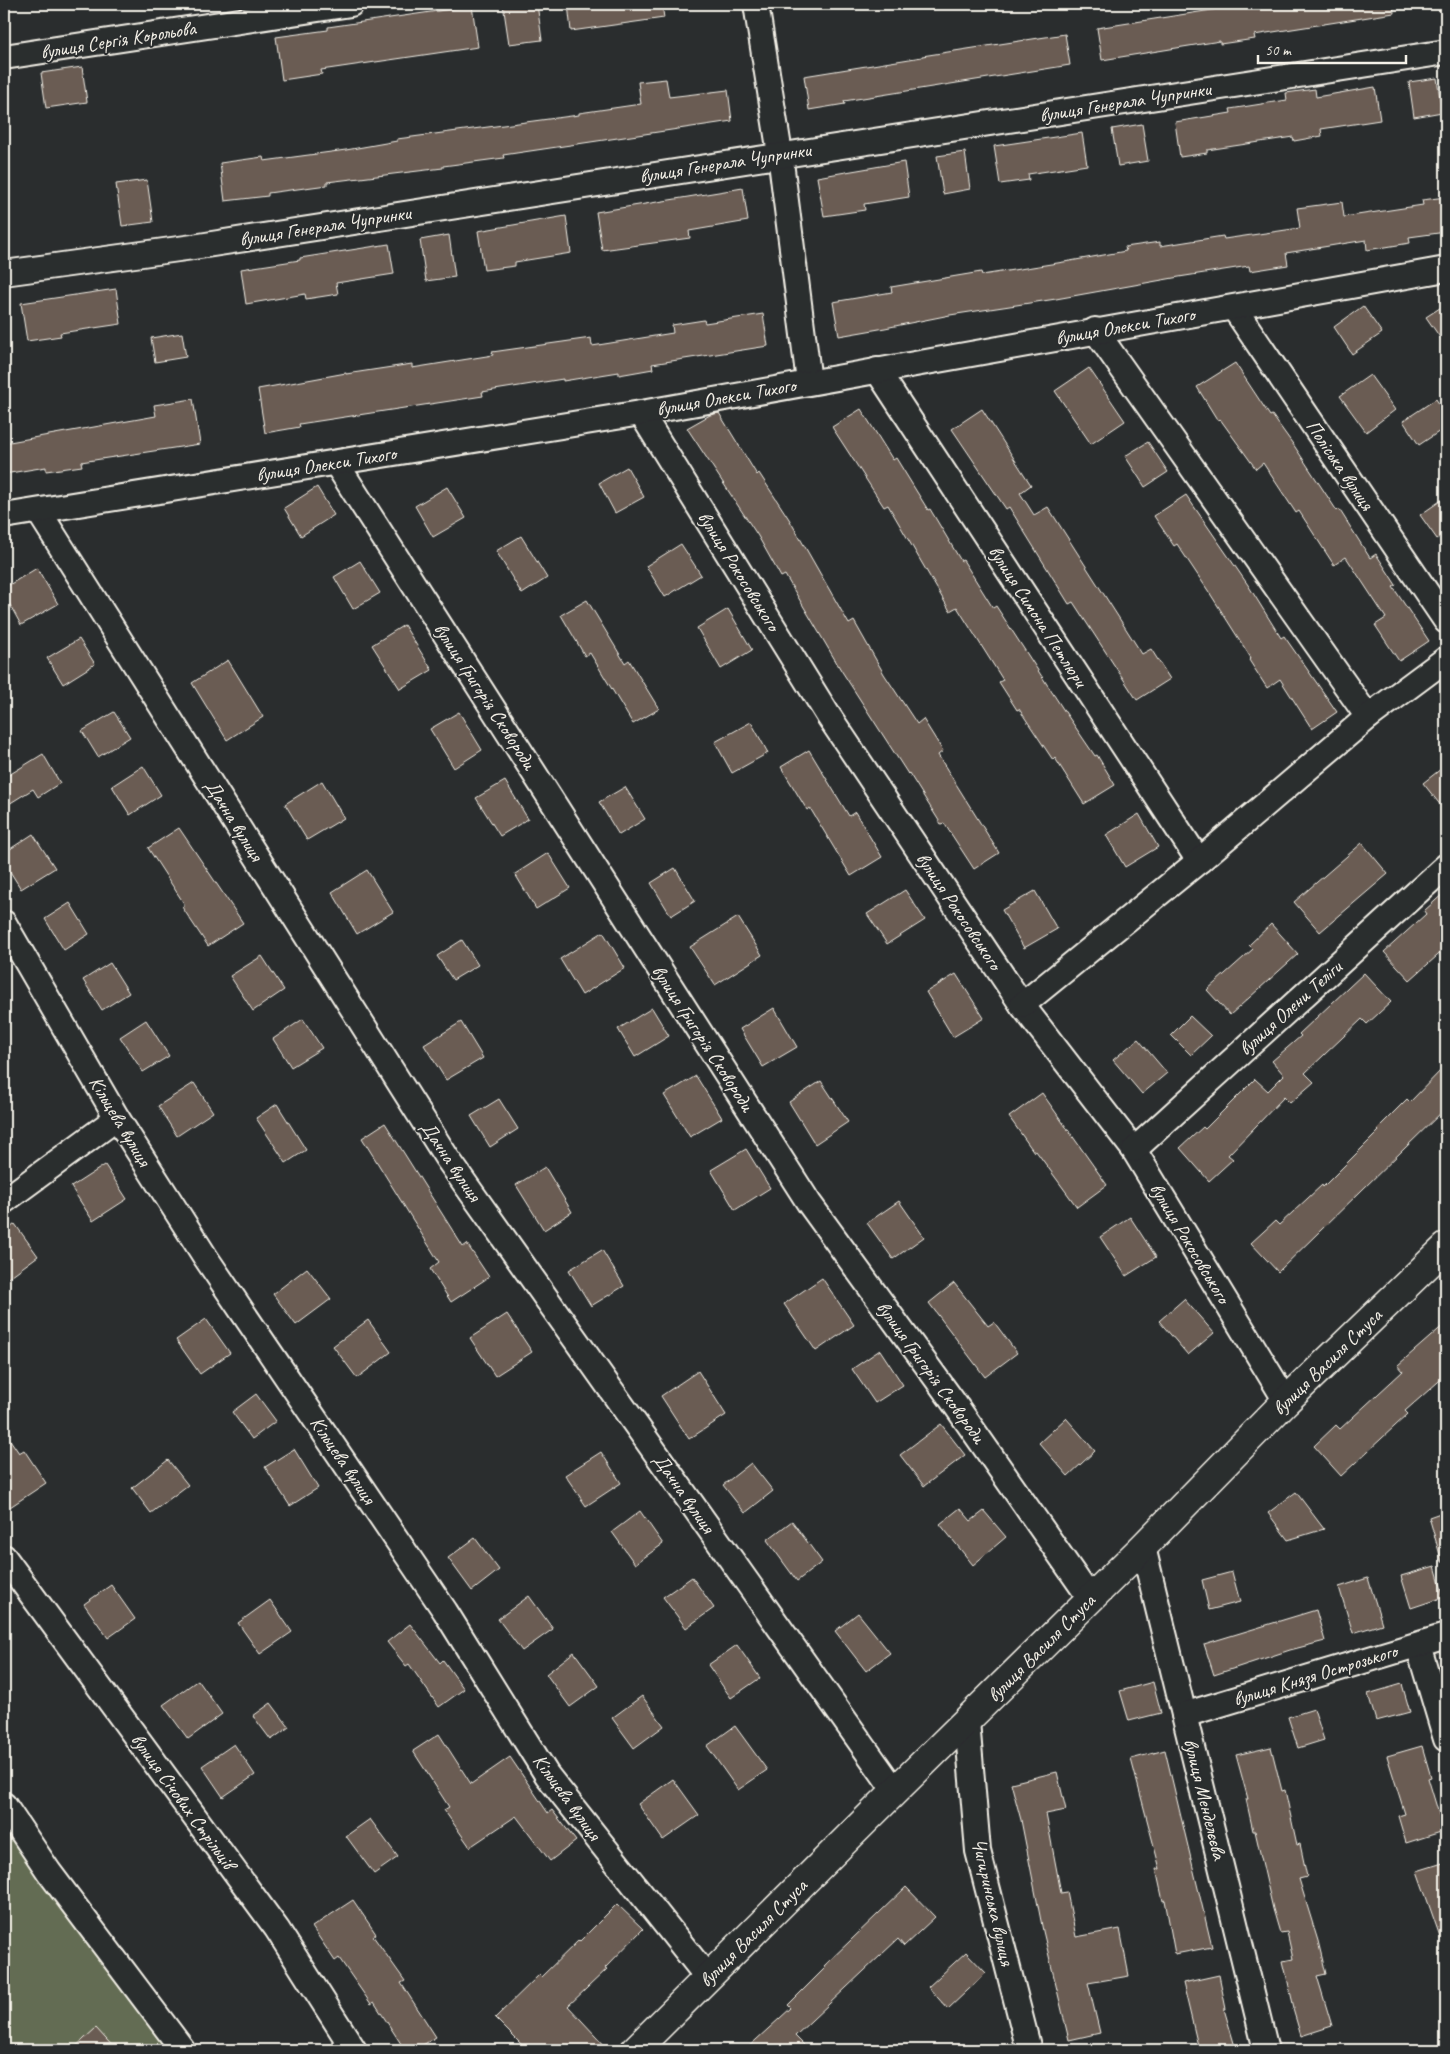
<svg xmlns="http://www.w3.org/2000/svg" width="1450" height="2054" font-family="Caveat,sans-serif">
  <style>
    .green { fill: #636c53; stroke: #acae9e }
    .building { fill: #6b5b53; stroke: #f4f1e8 }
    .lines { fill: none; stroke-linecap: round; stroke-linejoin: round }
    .minor-casing { stroke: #f4f1e8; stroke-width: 28 }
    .tertiary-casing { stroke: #f4f1e8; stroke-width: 31 }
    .minor { stroke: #2a2d2e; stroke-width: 24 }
    .tertiary { stroke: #2a2d2e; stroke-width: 28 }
    .labels { text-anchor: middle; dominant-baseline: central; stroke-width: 4; stroke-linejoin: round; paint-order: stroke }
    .street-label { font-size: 20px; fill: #f4f1e8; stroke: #2a2d2e }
  </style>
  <rect width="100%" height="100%" fill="#2a2d2e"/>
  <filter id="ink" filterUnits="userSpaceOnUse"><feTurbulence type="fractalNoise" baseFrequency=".02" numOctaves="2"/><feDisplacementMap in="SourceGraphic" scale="10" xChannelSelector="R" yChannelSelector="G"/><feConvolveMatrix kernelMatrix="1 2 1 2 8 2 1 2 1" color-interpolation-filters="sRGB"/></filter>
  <g filter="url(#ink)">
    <path class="green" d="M4,1805L171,2050H4Z"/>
    <g class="building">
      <path d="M503,4H537L542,40L509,44Z"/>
      <path d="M568,4H662L664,18L571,31Z"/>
      <path d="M1250,4H1393L1394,13L1254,35L1255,39L1220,44V41L1102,60L1097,28Z"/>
      <path d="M472,6L478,47L321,70L322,74L282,80L276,37L328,30V27Z"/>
      <path d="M1065,34L1070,65L844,101L845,104L809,110L804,76L922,57V56Z"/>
      <path d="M82,67L87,102L46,108L41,73Z"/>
      <path d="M1437,78L1442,112L1414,117L1409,82Z"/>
      <path d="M666,79L669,97L728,90L732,121L503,155L504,158L443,166V168L327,182V185L268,193V196L225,201L220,163L263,157L264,161L346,150L397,141V139L579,115V113L641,104L638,82Z"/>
      <path d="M1375,87L1380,120L1321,129L1322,136L1294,141L1293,137L1207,150V153L1180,157L1175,122L1231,113L1230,109L1287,100L1286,93L1315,89L1316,97Z"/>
      <path d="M1142,124L1148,161L1118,166L1112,129Z"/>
      <path d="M1082,133L1087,165L1028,174L1029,180L1000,184L994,146Z"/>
      <path d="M965,152L970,189L943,194L937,156Z"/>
      <path d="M904,162L909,197L864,204L865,210L824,216L817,177Z"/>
      <path d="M147,180L153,222L122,226L116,184Z"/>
      <path d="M743,188L748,221L689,231L690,238L602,250L596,212Z"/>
      <path d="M1446,197V232L1409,237L1410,243L1367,250L1366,240L1286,253L1288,265L1250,271L1249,266L1179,277L1056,299L950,315L885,328L839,336L833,302L892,292L891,287L981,272L982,275L1070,261L1126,251L1125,247L1160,242V246L1223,236L1224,239L1300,228L1297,208L1342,202L1344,217L1423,205L1422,200Z"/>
      <path d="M566,216L571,253L515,262V266L484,270L478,231Z"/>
      <path d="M449,235L455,277L426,281L420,240Z"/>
      <path d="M389,244L394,274L336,283L338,294L306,299L305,294L246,304L241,269L300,260V258Z"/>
      <path d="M116,289L121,324L60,333L61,336L27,341L21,303Z"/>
      <path d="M1446,304V346L1426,317Z"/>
      <path d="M1363,306L1382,333L1352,354L1334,327Z"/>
      <path d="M763,314L768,346L652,364L653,369L619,375V372L563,381V379L482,392L483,396L299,424L300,427L265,433L258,389L346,373V374L412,364V368L493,355L492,352L591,338L592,346L673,333L672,325L704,320L705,323Z"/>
      <path d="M182,333L186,357L155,362L151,338Z"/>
      <path d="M1235,363L1270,416L1272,415L1295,447L1337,511L1339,509L1370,558L1376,554L1396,585L1393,587L1429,641L1399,661L1375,625L1386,618L1346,557L1334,565L1299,511L1296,513L1263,463L1256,469L1220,419L1218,421L1197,387Z"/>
      <path d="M1089,368L1125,421L1091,444L1055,391Z"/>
      <path d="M1370,375L1395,410L1366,432L1340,396Z"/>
      <path d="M193,399L200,444L81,462L82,466L46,471V467L4,474V443L156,416L154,405Z"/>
      <path d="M1436,399L1446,415V427L1419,445L1403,421Z"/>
      <path d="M861,409L893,460L896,458L928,510L930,509L961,561L963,560L993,608L996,606L1063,709L1095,756L1097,755L1115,785L1084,804L1055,758L1053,760L1019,709L1017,710L999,682L1003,680L957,607L950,611L888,505L884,507L832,427Z"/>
      <path d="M982,409L1031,485L1020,493L1034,515L1048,507L1142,654L1151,649L1170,679L1137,700L1073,602L1069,604L1009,507L1006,509L952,429Z"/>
      <path d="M719,413L757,475L759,473L789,519L849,624L854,621L884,674L917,724L923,719L943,751L938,755L999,853L974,869L944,823L941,824L909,773L908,774L841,670L785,575L781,577L758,536L687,428L710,415Z"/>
      <path d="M1148,442L1168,472L1145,487L1125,456Z"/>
      <path d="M627,467L644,497L615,513L599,483Z"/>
      <path d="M317,487L334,515L301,536L284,508Z"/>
      <path d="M447,487L466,518L433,537L415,506Z"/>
      <path d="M1186,495L1248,585L1281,638L1284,636L1337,712L1312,729L1280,679L1267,688L1249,660L1251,658L1211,595L1177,544L1174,546L1154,516Z"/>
      <path d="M1446,497V532L1437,539L1420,515Z"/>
      <path d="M521,536L547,578L522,594L496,551Z"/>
      <path d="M681,544L701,575L665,597L646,566Z"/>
      <path d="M360,561L380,593L353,609L334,577Z"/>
      <path d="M37,568L58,604L21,625L4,594V588Z"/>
      <path d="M587,600L625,663L629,660L659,709L633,724L590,653L585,656L561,615Z"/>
      <path d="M728,609L752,650L721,669L697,628Z"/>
      <path d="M404,625L432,670L400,689L372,645Z"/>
      <path d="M79,639L95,664L63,684L47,658Z"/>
      <path d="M228,660L263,717L227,740L192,683Z"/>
      <path d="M114,712L130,737L98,757L82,731Z"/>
      <path d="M459,712L482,750L454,768L430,729Z"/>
      <path d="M751,722L768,753L732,773L715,742Z"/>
      <path d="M809,750L849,816L855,812L882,857L851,876L810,808L807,810L781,767Z"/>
      <path d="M43,754L60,783L38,797L33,789L4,807V778Z"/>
      <path d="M1446,765V812L1423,783Z"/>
      <path d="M143,766L161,795L130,815L112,786Z"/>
      <path d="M322,781L344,818L307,840L285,804Z"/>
      <path d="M505,781L528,819L500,836L476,798Z"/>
      <path d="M625,787L645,819L619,835L599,802Z"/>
      <path d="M1139,814L1158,847L1125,867L1106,835Z"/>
      <path d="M179,828L243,923L208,946L182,907L185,905L148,848Z"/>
      <path d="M33,834L55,868L21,889L4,862V853Z"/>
      <path d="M1362,843L1388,874L1320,932L1294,902Z"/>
      <path d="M548,853L570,888L536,909L515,874Z"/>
      <path d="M675,868L695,901L671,916L651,883Z"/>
      <path d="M367,870L393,912L357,934L332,892Z"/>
      <path d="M905,890L925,920L887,944L867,914Z"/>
      <path d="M1035,891L1057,929L1024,948L1002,910Z"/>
      <path d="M1446,891V948L1410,980L1384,952L1426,914L1424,911Z"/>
      <path d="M70,903L89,934L64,950L45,919Z"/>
      <path d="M738,917L762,955L715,985L690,947Z"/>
      <path d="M1271,924L1298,954L1230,1015L1207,990L1253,949L1249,945Z"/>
      <path d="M603,932L625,968L582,995L560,959Z"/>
      <path d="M462,940L478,965L453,980L437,956Z"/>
      <path d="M262,956L284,990L253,1011L230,976Z"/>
      <path d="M110,963L129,993L102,1010L83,980Z"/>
      <path d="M1364,973L1391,1002L1367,1024L1362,1019L1305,1073L1314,1082L1290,1103L1284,1097L1228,1155L1233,1159L1209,1181L1180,1148L1203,1127L1205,1129L1255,1079L1268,1091L1284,1075L1272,1061L1301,1036L1299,1034Z"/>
      <path d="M956,974L984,1018L953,1037L926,992Z"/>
      <path d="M652,1008L669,1036L635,1057L618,1029Z"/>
      <path d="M774,1008L797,1047L763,1067L740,1029Z"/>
      <path d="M1190,1016L1211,1036L1191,1055L1171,1035Z"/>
      <path d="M303,1019L322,1048L291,1067L273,1039Z"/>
      <path d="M146,1020L169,1056L143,1072L120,1037Z"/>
      <path d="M461,1022L483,1058L446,1080L424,1045Z"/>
      <path d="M1138,1039L1167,1073L1142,1094L1113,1060Z"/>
      <path d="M1446,1065V1108L1278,1272L1251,1243L1275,1221L1279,1225L1322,1185L1323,1187L1379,1131L1377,1129L1407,1099L1410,1102Z"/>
      <path d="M696,1076L722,1118L690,1137L664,1095Z"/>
      <path d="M821,1081L848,1122L815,1144L789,1102Z"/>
      <path d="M194,1083L213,1112L177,1136L158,1106Z"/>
      <path d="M1042,1093L1107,1185L1077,1207L1036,1151L1034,1152L1009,1117Z"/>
      <path d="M499,1099L518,1129L490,1147L471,1116Z"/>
      <path d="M277,1104L306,1150L286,1163L256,1118Z"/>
      <path d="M385,1123L463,1247L467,1244L489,1277L451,1302L430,1269L439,1262L362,1138Z"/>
      <path d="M746,1149L770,1188L735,1210L711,1170Z"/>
      <path d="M105,1165L127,1199L93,1221L71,1187Z"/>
      <path d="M545,1167L572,1212L544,1230L516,1185Z"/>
      <path d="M899,1201L924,1237L893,1259L867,1223Z"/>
      <path d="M1130,1217L1156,1257L1126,1276L1100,1237Z"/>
      <path d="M15,1224L38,1256L4,1281V1233Z"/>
      <path d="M602,1250L624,1286L591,1306L569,1270Z"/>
      <path d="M307,1268L331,1299L296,1325L273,1294Z"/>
      <path d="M822,1278L854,1325L816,1351L784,1304Z"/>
      <path d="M954,1283L988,1326L994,1322L1017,1353L985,1377L929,1303Z"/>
      <path d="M1184,1299L1214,1333L1188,1355L1159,1321Z"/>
      <path d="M507,1314L532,1352L495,1376L470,1338Z"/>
      <path d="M206,1319L230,1353L200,1374L176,1340Z"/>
      <path d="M368,1320L391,1352L357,1378L333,1346Z"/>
      <path d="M1446,1323V1375L1405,1411L1408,1414L1341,1476L1314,1446L1336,1425L1340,1429L1403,1371L1398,1365Z"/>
      <path d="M880,1350L903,1385L875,1403L852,1369Z"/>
      <path d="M698,1371L726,1415L689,1439L661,1396Z"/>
      <path d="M256,1394L276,1421L252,1439L232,1412Z"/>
      <path d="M1066,1418L1095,1451L1068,1476L1039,1443Z"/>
      <path d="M941,1424L965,1455L924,1486L900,1455Z"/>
      <path d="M4,1431L19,1453L24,1450L46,1483L10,1507L4,1499Z"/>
      <path d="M294,1449L318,1488L290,1506L265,1467Z"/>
      <path d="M601,1452L621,1483L586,1506L565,1475Z"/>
      <path d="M168,1460L188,1485L151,1513L132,1488Z"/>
      <path d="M751,1463L773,1491L745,1513L723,1485Z"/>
      <path d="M1296,1492L1324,1529L1288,1540L1268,1513Z"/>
      <path d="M960,1508L971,1521L984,1511L1006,1537L973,1565L940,1524Z"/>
      <path d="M640,1511L663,1544L635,1564L612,1532Z"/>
      <path d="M1446,1511V1562H1442L1429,1517Z"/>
      <path d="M792,1521L822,1562L797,1581L767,1540Z"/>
      <path d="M475,1538L499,1570L472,1591L448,1558Z"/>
      <path d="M1435,1566L1444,1597L1411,1608L1401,1576Z"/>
      <path d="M1232,1572L1240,1602L1209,1610L1202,1580Z"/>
      <path d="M692,1577L714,1608L686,1628L663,1597Z"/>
      <path d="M1368,1578L1382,1624L1353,1633L1339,1587Z"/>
      <path d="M111,1585L135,1619L108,1638L84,1604Z"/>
      <path d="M529,1596L553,1629L522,1651L498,1619Z"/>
      <path d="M270,1600L292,1632L260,1654L238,1623Z"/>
      <path d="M1316,1610L1325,1641L1290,1650L1214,1675L1204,1644Z"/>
      <path d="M858,1613L890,1653L866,1671L835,1631Z"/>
      <path d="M410,1624L440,1663L443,1660L464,1689L439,1707L409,1664L406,1666L387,1642Z"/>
      <path d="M737,1645L760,1678L731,1698L708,1665Z"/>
      <path d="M574,1652L599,1686L570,1707L546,1674Z"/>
      <path d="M198,1680L222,1714L188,1739L163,1705Z"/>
      <path d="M1153,1682L1161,1713L1129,1721L1120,1691Z"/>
      <path d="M1402,1684L1410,1712L1376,1721L1368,1694Z"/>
      <path d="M642,1696L664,1726L634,1748L612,1718Z"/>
      <path d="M271,1703L289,1727L271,1740L253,1716Z"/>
      <path d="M1314,1709L1324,1740L1298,1748L1288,1717Z"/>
      <path d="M735,1726L767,1770L738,1790L707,1746Z"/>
      <path d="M439,1734L471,1784L510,1757L548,1813L552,1810L576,1841L550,1861L516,1816L470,1847L444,1810L449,1807L413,1751Z"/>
      <path d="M234,1744L255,1775L223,1797L202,1766Z"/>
      <path d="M1422,1746L1431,1777L1428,1778L1444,1831L1406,1843L1398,1816L1405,1814L1387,1756Z"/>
      <path d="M1271,1747L1282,1791L1285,1790L1297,1845L1300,1844L1307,1877L1299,1879L1318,1941L1326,1974L1317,1976L1332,2026L1301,2036L1293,2009L1294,2008L1283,1961L1293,1959L1287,1932L1280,1933L1273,1909L1255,1831H1253L1246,1799H1248L1236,1755Z"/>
      <path d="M1165,1750L1212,1947L1175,1954L1165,1900L1163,1901L1156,1869H1160L1131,1759Z"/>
      <path d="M1057,1772L1066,1810L1046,1814L1061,1893L1067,1892L1076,1937L1120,1929L1129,1976L1088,1983L1100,2033L1069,2040L1043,1931L1021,1820L1011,1783Z"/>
      <path d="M673,1779L699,1815L663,1840L638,1804Z"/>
      <path d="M370,1819L398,1857L374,1874L346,1836Z"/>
      <path d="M1446,1862V1945H1443L1417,1871Z"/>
      <path d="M906,1887L935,1917L904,1946L898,1939L795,2036L809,2050H745L791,2008L788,2005L826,1967L824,1966Z"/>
      <path d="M353,1900L376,1934L373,1936L405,1981L401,1983L436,2037L415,2050H405L374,2002L371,2004L339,1958L335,1961L312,1927Z"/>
      <path d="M617,1904L643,1929L605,1968L607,1969L568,2006L609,2050H527L495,2018L539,1975L541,1977L579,1940L580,1941Z"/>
      <path d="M966,1952L986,1973L948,2009L928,1987Z"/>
      <path d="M1219,1975L1226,2009H1224L1236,2050H1199L1183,1983Z"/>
      <path d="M96,2028L116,2050H72Z"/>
    </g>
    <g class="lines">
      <g class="minor-casing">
        <g id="minor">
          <path d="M756,4L780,154L809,382"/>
          <path d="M4,57L351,4"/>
          <path d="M4,273L193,247L1446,52"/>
          <path d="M1234,308L1446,621"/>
          <path d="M1095,330L1368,717"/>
          <path d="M877,370L1199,861"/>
          <path d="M641,413L828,715L1022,1005L1134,1150L1286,1401"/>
          <path d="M336,463L809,1203L952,1400L1090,1598"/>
          <path d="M39,512L447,1158L895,1791"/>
          <path d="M4,516L641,413L1446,269"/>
          <path d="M4,923L117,1118L206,1258L445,1611L547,1775L708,1978"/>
          <path d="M1022,1005L1199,861L1368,717L1446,659"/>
          <path d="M1134,1150L1446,866"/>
          <path d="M4,1201L117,1118"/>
          <path d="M1143,1547L1266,2050"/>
          <path d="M4,1557L277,1929L354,2050"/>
          <path d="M1418,1645L1446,1739"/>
          <path d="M1184,1715L1446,1636"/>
          <path d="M967,1721L978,1851L1029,2050"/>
          <path d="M4,1805L49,1872L183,2050"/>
        </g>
      </g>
      <g class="tertiary-casing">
        <path id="tertiary" d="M635,2050L895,1791L1143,1547L1286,1401L1446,1247"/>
      </g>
      <use href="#minor" class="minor"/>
      <use href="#tertiary" class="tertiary"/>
    </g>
  </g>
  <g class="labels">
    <g class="street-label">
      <text transform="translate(118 40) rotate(-9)">вулиця Сергія Корольова</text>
      <text transform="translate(1125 102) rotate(-9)">вулиця Генерала Чупринки</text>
      <text transform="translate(725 163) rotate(-9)">вулиця Генерала Чупринки</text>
      <text transform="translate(325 226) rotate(-9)">вулиця Генерала Чупринки</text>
      <text transform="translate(1125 326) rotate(-10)">вулиця Олекси Тихого</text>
      <text transform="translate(726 397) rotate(-10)">вулиця Олекси Тихого</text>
      <text transform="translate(326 464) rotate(-9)">вулиця Олекси Тихого</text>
      <text transform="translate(1340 465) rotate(56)">Поліська вулиця</text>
      <text transform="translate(739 571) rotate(58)">вулиця Рокосовського</text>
      <text transform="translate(1038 616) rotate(57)">вулиця Симона Петлюри</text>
      <text transform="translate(485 696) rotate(57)">вулиця Григорія Сковороди</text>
      <text transform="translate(234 820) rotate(58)">Дачна вулиця</text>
      <text transform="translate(959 911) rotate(56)">вулиця Рокосовського</text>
      <text transform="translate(1290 1008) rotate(-42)">вулиця Олени Теліги</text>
      <text transform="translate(703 1038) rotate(57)">вулиця Григорія Сковороди</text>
      <text transform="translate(120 1121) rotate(59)">Кільцева вулиця</text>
      <text transform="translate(451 1161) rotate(56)">Дачна вулиця</text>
      <text transform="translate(1190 1243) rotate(59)">вулиця Рокосовського</text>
      <text transform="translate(1327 1362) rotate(-44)">вулиця Василя Стуса</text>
      <text transform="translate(931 1372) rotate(54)">вулиця Григорія Сковороди</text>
      <text transform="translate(343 1460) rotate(56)">Кільцева вулиця</text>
      <text transform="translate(684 1493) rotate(55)">Дачна вулиця</text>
      <text transform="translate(1041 1648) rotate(-45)">вулиця Василя Стуса</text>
      <text transform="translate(1315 1675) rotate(-17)">вулиця Князя Острозького</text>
      <text transform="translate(567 1797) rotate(54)">Кільцева вулиця</text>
      <text transform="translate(1205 1799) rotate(76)">вулиця Менделєєва</text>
      <text transform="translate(183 1801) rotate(54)">вулиця Січових Стрільців</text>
      <text transform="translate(993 1902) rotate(77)">Чигиринська вулиця</text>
      <text transform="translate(753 1933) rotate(-45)">вулиця Василя Стуса</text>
    </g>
  </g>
  <rect width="1450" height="2054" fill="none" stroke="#2a2d2e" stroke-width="20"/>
  <rect x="10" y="10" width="1430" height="2034" fill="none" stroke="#f4f1e8" stroke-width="2" filter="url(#ink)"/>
  <path d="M1258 55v8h148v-8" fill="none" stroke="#f4f1e8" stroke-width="2.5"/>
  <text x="1265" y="55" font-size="15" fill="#f4f1e8" stroke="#2a2d2e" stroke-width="4" paint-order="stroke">50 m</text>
</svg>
